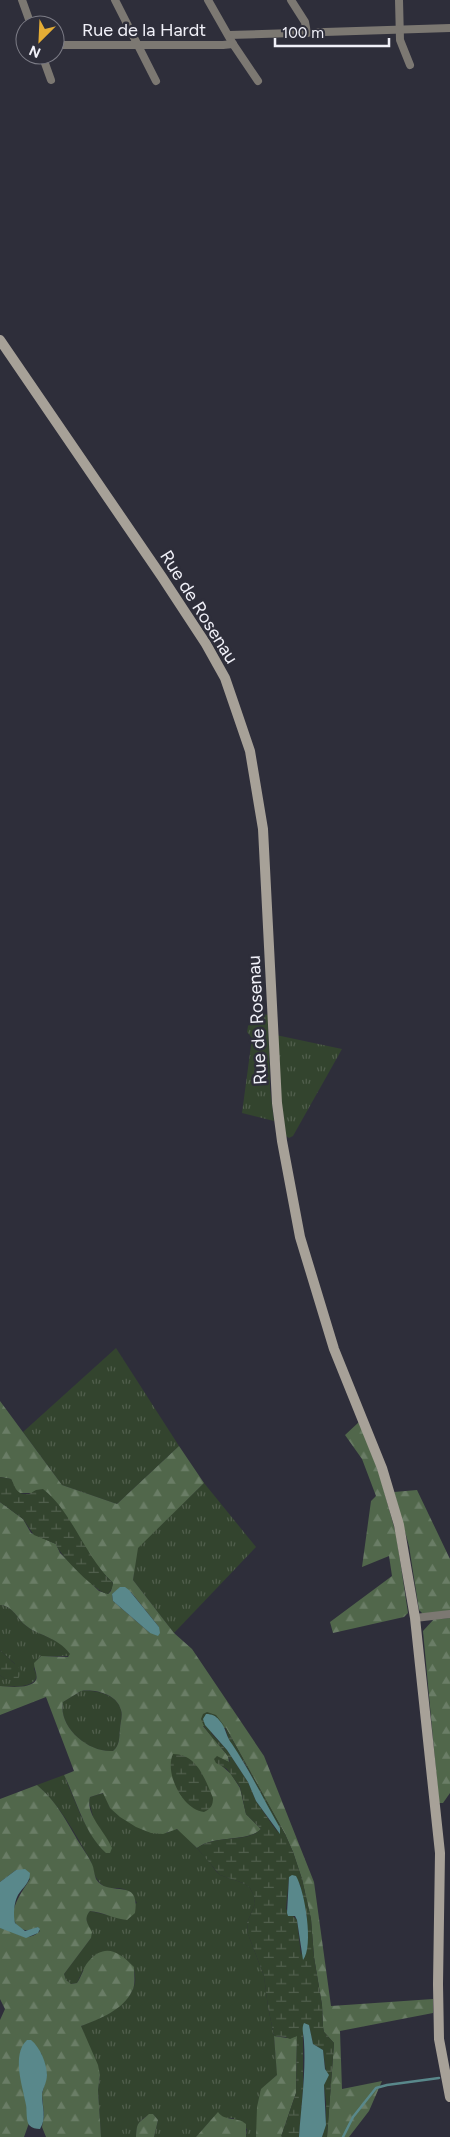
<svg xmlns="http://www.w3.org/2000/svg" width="450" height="2137" font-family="Figtree,sans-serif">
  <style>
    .grass { fill: url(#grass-tufts) }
    .forest { fill: url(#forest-firs); fill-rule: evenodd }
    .wetland { fill: url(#wetland-marsh); fill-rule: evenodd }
    .water { fill: #59888b }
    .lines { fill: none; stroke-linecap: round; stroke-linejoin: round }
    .stream { stroke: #59888b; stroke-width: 2.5 }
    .street { stroke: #7c7872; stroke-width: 8 }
    .secondary { stroke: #a7a198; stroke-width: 10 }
    .labels { text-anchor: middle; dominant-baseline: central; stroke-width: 5; stroke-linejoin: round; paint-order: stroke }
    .street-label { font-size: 18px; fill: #f1f1f9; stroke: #2e2e3a }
  </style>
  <defs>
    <pattern id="grass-tufts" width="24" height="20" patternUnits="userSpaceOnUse" patternTransform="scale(1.25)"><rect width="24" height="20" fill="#33442e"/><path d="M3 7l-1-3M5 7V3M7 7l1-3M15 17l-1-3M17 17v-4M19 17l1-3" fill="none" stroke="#515f4d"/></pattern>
    <pattern id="forest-firs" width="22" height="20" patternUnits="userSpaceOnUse" patternTransform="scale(1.25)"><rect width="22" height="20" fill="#51674b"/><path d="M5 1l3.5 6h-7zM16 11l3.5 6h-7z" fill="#6a7d66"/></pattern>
    <pattern id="wetland-marsh" width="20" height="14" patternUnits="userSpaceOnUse" patternTransform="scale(1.25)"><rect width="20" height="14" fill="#33442e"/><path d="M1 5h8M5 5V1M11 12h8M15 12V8" fill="none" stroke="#515f4d"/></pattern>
  </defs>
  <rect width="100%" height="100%" fill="#2e2e3a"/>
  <g class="grass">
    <path d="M260,1013L268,1015L270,1088L274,1121L242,1113L252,1038L247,1032L248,1026Z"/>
    <path d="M276,1035L342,1049L293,1136L289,1138L286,1136L279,1083Z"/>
    <path d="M116,1348L179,1446L117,1504L62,1485L23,1432Z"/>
    <path d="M204,1483L256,1547L174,1633L133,1580L137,1548Z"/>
    <path d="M0,1605C11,1605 17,1617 24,1624C37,1636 57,1636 70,1653V1656H41L37,1660L34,1669C45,1689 11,1687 0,1686V1675L5,1679L15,1664L0,1650Z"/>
    <path d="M81,1691C95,1690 117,1694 121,1710C123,1716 120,1723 120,1729C119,1738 120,1745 113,1751C88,1753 58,1727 63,1702Z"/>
    <path d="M64,1775L81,1816L92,1836L93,1816L89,1802L90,1797L104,1793L110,1808L167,1833L174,1829L180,1830L206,1858L216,1871L220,1875L243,1883L250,1888L254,1896L255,1904L247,1923L248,1934L264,1976L268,2007L274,2036L277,2071V2075C255,2095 260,2111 256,2137H246L247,2129L233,2118H223L218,2113L196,2137H154L158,2120L153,2114C140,2117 136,2125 136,2137H101L98,2090L100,2075L81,2026C101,2018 129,2007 135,1983C136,1978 134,1972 134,1967L83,1970L77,1983L71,1984L66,1980L64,1974L91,1938C90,1930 86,1923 86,1915L90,1911L107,1915L137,1903C122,1875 110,1899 97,1879C93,1874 93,1864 89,1858C74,1832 60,1805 37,1785Z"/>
  </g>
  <g class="forest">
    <path d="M0,1401L62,1485L117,1504L179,1446L204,1483L138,1548L133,1580L174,1633L192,1649L264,1756L314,1882L331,2006L433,1999V2013L340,2031L342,2089L382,2081L369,2111L349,2137H327L334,2043L324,2032L323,2027L322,2005L314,1957L311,1919L302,1879L293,1852L285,1834L226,1728L203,1726L228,1756L229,1762L221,1759L222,1766L231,1774L240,1788L246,1814L261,1829C247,1843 216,1834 197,1848L177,1829L163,1834L151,1833L136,1827L120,1817L110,1808L103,1793L90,1797C85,1815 106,1832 112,1848L110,1853H106C84,1833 77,1801 64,1775L74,1771L46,1697L0,1715V1686C9,1687 31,1689 36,1680C38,1675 34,1669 34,1663L41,1656L68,1657L70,1654C57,1636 37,1636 24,1624C17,1617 11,1605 0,1605V1502L23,1519L31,1533L56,1544L60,1553L99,1591L108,1594L111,1591L113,1583C86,1558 72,1521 47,1493H19L15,1489L11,1479L0,1477ZM116,1591L131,1592L159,1627L150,1633L113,1601L112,1594ZM81,1691C95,1689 117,1694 121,1710C123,1716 120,1723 120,1729C119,1738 120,1745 113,1751C88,1753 58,1727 63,1702Z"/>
    <path d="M359,1422L379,1473L396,1534L408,1613L404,1617L333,1633L330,1622L392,1576L389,1556L362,1567L371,1501L376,1496L362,1459L345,1435Z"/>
    <path d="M417,1490L450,1559V1611L423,1614L419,1610L409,1546L394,1492Z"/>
    <path d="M450,1618V1793L443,1803H439L423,1631L434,1619Z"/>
    <path d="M37,1785C58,1803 66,1821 80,1844C84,1851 89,1857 92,1864C94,1868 94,1874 96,1879C108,1899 141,1875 135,1913L127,1920C114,1919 103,1912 90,1911C83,1919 88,1924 92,1932L91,1938L64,1974L66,1980L71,1984L77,1983C82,1976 83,1968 88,1962C105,1942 119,1952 134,1967C134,1975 136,1984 132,1991C123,2010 100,2019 81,2026L98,2065L100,2075L98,2090L101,2137H46L42,2127L44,2115L42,2094L47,2075L41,2053L20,2063L29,2123L24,2137H0V2020L5,2009L0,1999V1928C15,1929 25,1945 40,1931L38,1927C32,1930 26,1932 20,1928C3,1915 23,1891 30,1879L16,1870L0,1882V1799Z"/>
    <path d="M274,2036L287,2038L297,2036L296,2093L281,2137H256L257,2107L261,2089L277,2075Z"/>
    <path d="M218,2112C225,2122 237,2116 246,2124V2137H196Z"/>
    <path d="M149,2114H153L158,2120L154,2137H136C137,2121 138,2124 149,2114Z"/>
  </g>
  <g class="wetland">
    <path d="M0,1477L11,1479C16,1488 16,1495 29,1494L36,1490L43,1489C72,1511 85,1557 113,1583L112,1588L108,1594C98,1594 58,1554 56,1544L34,1535L23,1519L0,1502Z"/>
    <path d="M0,1650L22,1671L18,1679H5L0,1675Z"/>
    <path d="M207,1712L216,1715L226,1728L285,1834L293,1852L302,1879L311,1919L314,1957L322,2005L323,2027L324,2032L334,2043L327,2137H322L326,2124V2102L324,2085L326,2072L323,2050L313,2044L309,2025H303V2088L299,2137H281L296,2093L297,2036L290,2039L285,2037L274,2036L268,2007L264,1976L248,1934L247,1923L255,1904L254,1896L250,1888L243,1883L220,1875L197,1848C216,1834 248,1843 261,1829L246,1814L240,1787L227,1769L216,1763L214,1759L217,1756L229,1762L230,1760C222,1745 206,1735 201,1719L203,1714ZM217,1718L225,1727L230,1743L245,1764L262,1796L278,1833L256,1801L248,1782L227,1750L211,1733ZM289,1877L300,1884L307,1918L301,1956L297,1920L286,1909Z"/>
    <path d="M173,1754C197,1754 205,1779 213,1798C213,1805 211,1809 204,1812C183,1810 164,1773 173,1754Z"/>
  </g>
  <g class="water">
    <path d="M120,1587H125L129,1590L159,1627L160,1633L158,1636L150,1633L113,1601L112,1594Z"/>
    <path d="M206,1714C212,1714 216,1716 219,1720C226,1727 226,1737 232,1744C250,1771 264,1800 280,1828V1834L256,1801L248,1782L227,1750L205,1725L203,1719Z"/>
    <path d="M25,1869L30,1873C30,1883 23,1887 18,1895C14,1902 13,1915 15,1923L25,1931L38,1927L40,1929L38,1933L26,1938L0,1928V1882L16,1870Z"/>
    <path d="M292,1875L296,1876C305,1891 314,1947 303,1960L297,1920L295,1916H288L287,1913L289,1877Z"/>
    <path d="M304,2023L309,2025L313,2044L323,2050L325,2069L329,2075L324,2085L326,2125L322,2137H299C301,2106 306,2074 304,2042C304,2035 301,2029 304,2023Z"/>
    <path d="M27,2040H31C40,2047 47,2064 47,2075C47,2082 43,2088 42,2094C42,2107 47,2118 40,2129C36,2129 32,2128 29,2125C26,2120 27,2112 26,2105C23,2087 11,2055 27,2040Z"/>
  </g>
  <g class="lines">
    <path class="stream" d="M343,2137L353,2117L376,2088L387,2085L439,2078"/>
    <g class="street">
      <path d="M22,0L31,25"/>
      <path d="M115,0L156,81"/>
      <path d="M208,0L233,44L258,81"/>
      <path d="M291,0L305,22L307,33"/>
      <path d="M399,0L400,40L410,65"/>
      <path d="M229,35L450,28"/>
      <path d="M55,45H223L233,44"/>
      <path d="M42,55L51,80"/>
      <path d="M415,1618L450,1614"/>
    </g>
    <path class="secondary" d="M0,340L162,577L206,644L225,678L236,710L250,751L263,829L277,1103L282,1141L300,1237L334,1349L382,1468L399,1525L415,1618L440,1853L438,1984L439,2039L450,2097"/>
  </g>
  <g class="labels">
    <g class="street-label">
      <text x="144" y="30">Rue de la Hardt</text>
      <text transform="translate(199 607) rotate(58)">Rue de Rosenau</text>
      <text transform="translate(257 1020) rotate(-93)">Rue de Rosenau</text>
    </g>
  </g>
  <g transform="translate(40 40) rotate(204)"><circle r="24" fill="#2e2e3a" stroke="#7c7c86"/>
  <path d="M0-4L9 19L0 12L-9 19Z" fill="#e5ad35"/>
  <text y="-8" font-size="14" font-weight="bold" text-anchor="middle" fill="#f1f1f9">N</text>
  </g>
  <path d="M275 38v8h114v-8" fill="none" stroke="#f1f1f9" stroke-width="2.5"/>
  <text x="282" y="38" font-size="15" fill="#f1f1f9" stroke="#2e2e3a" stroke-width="4" paint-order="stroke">100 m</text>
</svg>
